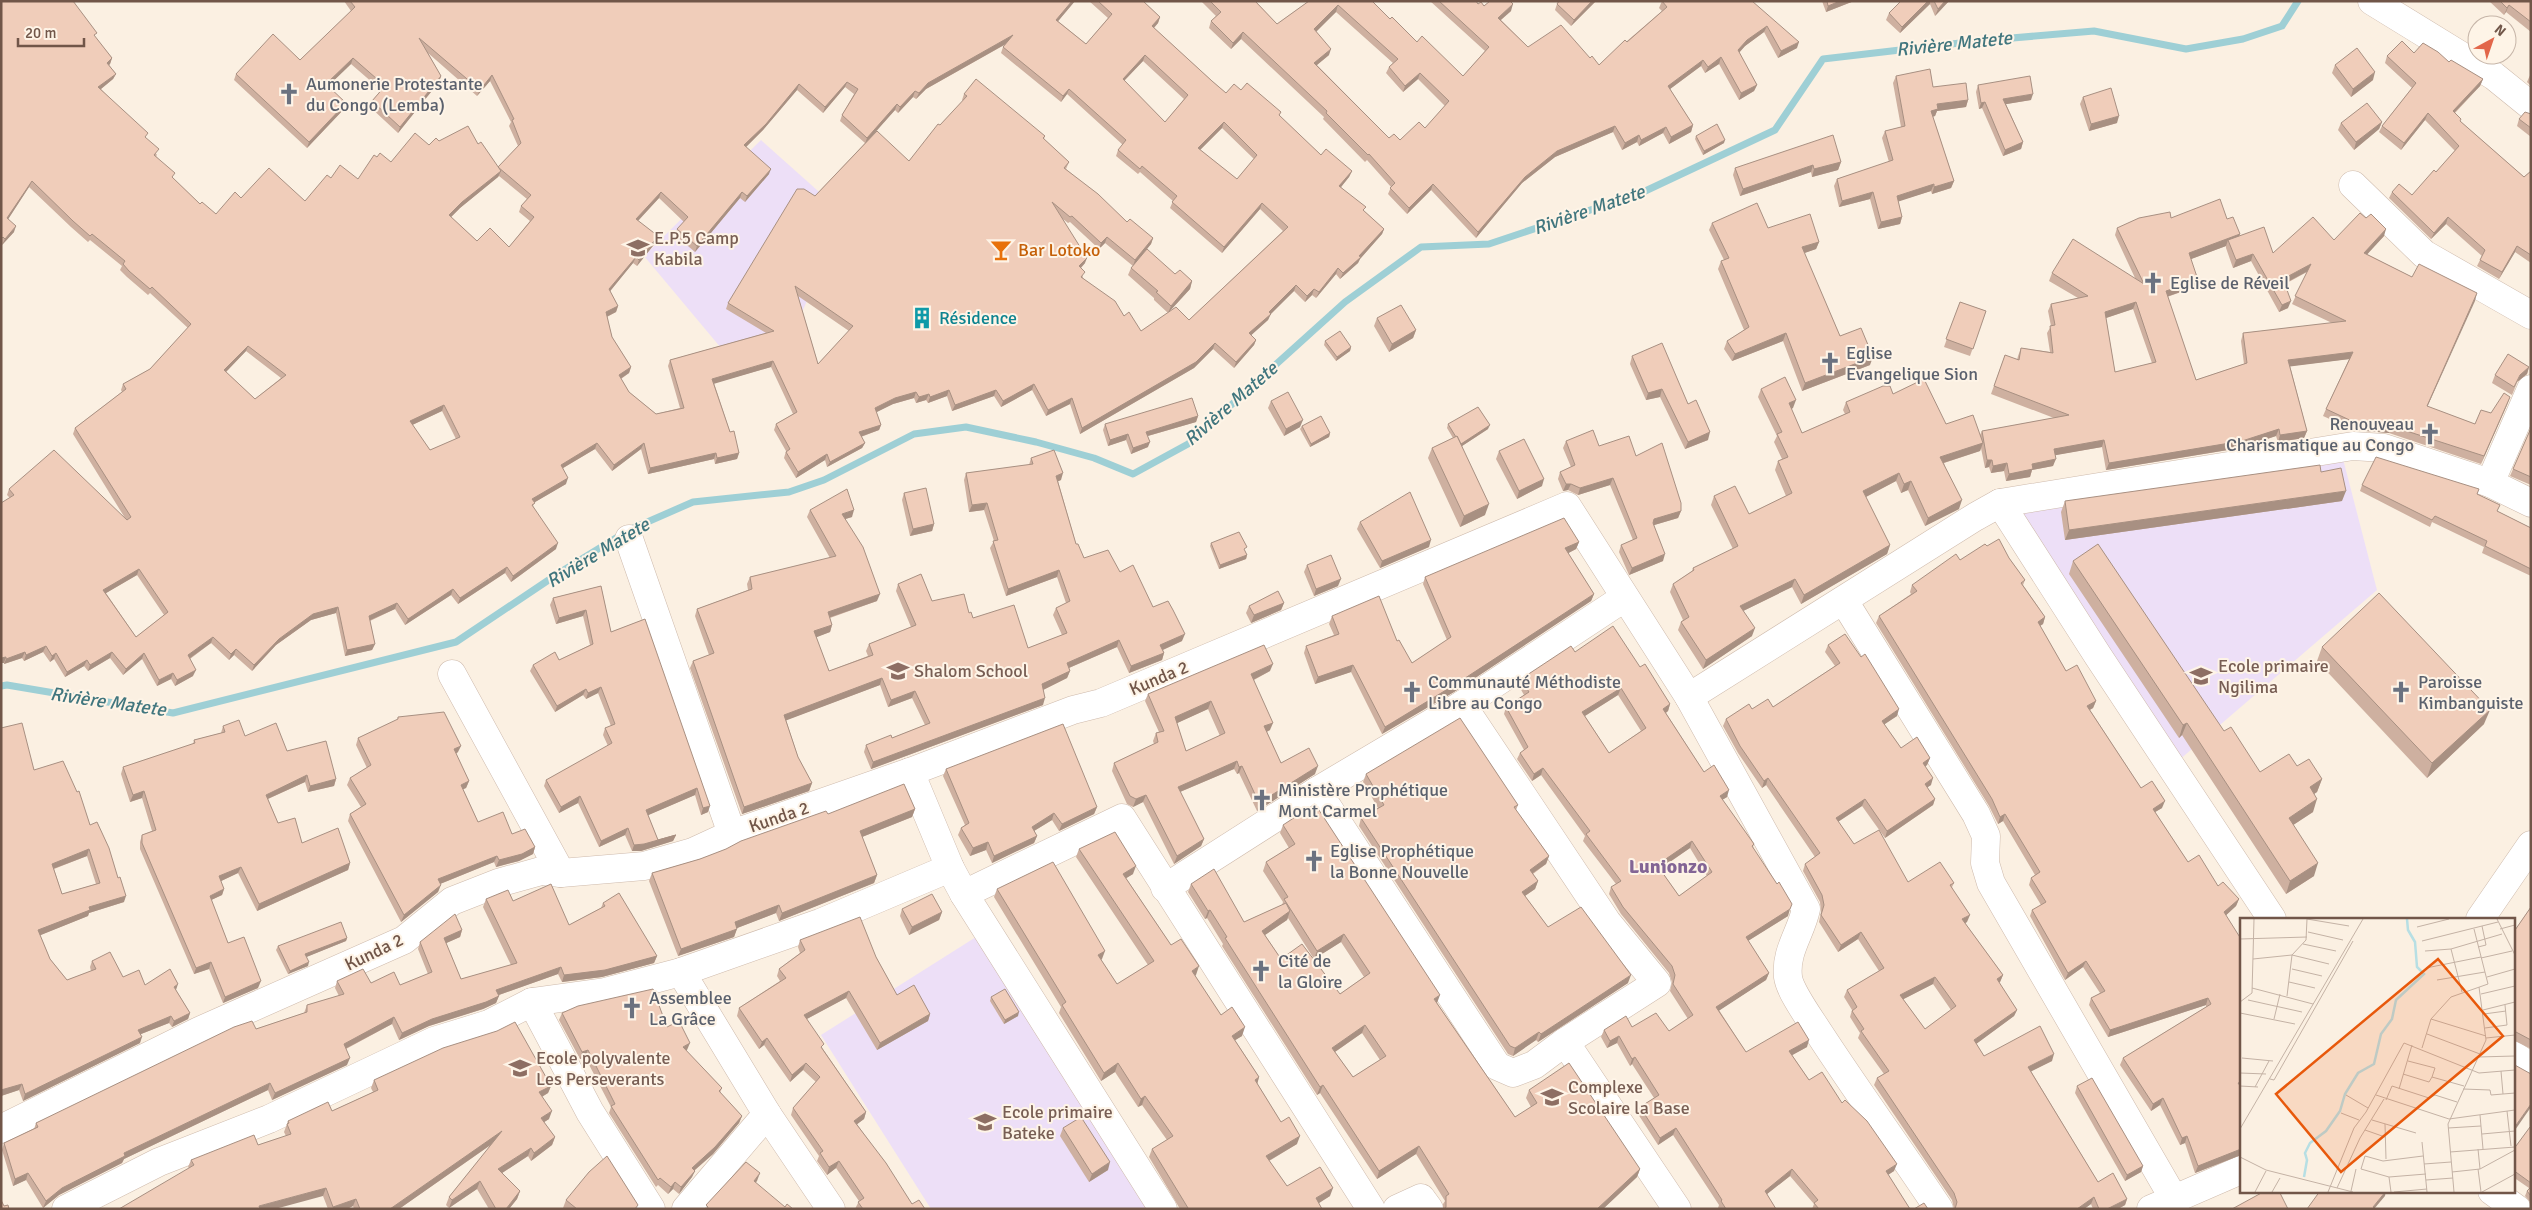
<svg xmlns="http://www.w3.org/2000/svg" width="2532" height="1210" font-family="Signika,sans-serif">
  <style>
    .education { fill: #eddff7 }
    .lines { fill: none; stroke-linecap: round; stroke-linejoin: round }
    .stream { stroke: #9ecfd5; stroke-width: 7 }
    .minor-casing { stroke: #cebaac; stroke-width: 29 }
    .minor { stroke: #fff; stroke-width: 28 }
    .wall { fill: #ceb0a0; fill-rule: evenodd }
    .shaded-wall { fill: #a89082 }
    .building { fill: #f0cdba; stroke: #a89082; fill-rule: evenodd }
    .labels { text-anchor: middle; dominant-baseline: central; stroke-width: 4; stroke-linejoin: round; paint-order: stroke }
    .worship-label { font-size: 18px; fill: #5b616d; stroke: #fef4e7; text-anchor: start }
    .education-label { font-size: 18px; fill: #785e54; stroke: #fef4e7; text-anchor: start }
    .food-label { font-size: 18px; fill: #c56008; stroke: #fef4e7; text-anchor: start }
    .culture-label { font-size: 18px; fill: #0d838f; stroke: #fef4e7; text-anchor: start }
    .street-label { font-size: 18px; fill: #715649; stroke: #fef4e7 }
    .water-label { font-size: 19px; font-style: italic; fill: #41767e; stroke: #fef4e7 }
    .quarter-label { font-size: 20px; font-weight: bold; fill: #836595; stroke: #fef4e7 }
    .inset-river { fill: none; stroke: #b7dfe4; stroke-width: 2.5 }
    .inset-road { fill: none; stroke: #c4b2a5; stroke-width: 1 }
    .view { fill: #e8590c; fill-opacity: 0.15; stroke: #e8590c; stroke-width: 2.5 }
    .inset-edge { fill: none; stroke: #715649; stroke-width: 2.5 }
  </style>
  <rect width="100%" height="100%" fill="#fbf0e2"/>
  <g class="education">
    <path d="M761,140L845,215L795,328L721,348L644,256Z"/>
    <path d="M2342,455L2377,590L2178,761L2018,510Z"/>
    <path d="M976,937L1151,1209H931L821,1035Z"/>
  </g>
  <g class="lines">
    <path class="stream" d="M1,686L7,685L173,713L456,642L559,573L629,530L693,502L789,492L824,480L914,434L966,427L1036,442L1094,458L1133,474L1188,444L1345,302L1421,247L1489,244L1641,193L1775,130L1823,59L1977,41L2094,31L2186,49L2243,39L2282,26L2298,1"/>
    <g class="minor-casing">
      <g id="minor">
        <path d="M2372,1L2494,76L2531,106"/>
        <path d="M2353,185L2424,254L2531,315"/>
        <path d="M2490,483L2531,389"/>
        <path d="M2000,503L2098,656L2272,919"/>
        <path d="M629,539L732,834"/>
        <path d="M1844,601L1976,814L1986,836L1985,863L1991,883L2174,1199"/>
        <path d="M452,674L561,873"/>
        <path d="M1689,697L1975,517L2000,503L2353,446L2384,448L2490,483L2531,503"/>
        <path d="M1462,705L1607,922L1657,983L1565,1042L1677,1209"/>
        <path d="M910,772L950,868L964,894L1163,1209"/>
        <path d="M1317,791L1497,1066L1513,1073L1534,1065L1565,1042"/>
        <path d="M1165,888L1317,791L1462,705L1624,598"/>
        <path d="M964,894L1122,818L1371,1209"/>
        <path d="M2480,919L2531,845"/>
        <path d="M681,972L767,1114L831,1209"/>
        <path d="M532,1002L590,1112L651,1209"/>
        <path d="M2513,1055L2531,1067"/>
        <path d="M1,1129L199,1031L404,940L452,901L498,883L541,871L561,873L644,866L693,852L732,834L910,772L1073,710L1101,703L1567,506L1689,697L1806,909C1801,933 1785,951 1788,977C1790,992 1811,1020 1819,1033C1858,1093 1900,1150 1939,1209"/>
        <path d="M2492,1191L2517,1209"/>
        <path d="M66,1209L159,1162L269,1119L434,1041L489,1024L532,1002L605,992L681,972L820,923L950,868"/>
        <path d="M686,1209L767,1114"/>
        <path d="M1397,1209L1421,1198L1429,1209"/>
        <path d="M2151,1209L2241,1170"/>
      </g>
    </g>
    <use href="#minor" class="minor"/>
  </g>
  <g class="wall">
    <path d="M1,1L95,37L112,58L110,64L109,65L116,74L113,79L101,89L146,139L157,155L156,156L173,178L200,204L216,214L241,198L305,201L331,178L358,179L377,157L391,162L439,141L478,144L498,168L518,146L509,126L511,122L490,81L477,96L428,53L441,76L439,82L398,133L370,107L372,101L381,90L351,64L328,86L344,109L307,148L234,80L236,74L300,60L351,11L344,1H1075L1058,21L1086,44L1108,18L1089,1H1143L1160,17L1158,23L1154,28L1212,81L1226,93L1241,90L1281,112L1279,116L1321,155L1352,171L1349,177L1341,187L1364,211L1384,229L1382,234L1360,259L1358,263L1340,279L1336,274L1316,298L1312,295L1305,302L1294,291L1270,314L1268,320L1251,335L1256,340L1254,345L1234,368L1213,349L1194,368L1080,434L1070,404L1046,416L1032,390L1001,407L994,396L952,411L947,396L928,403L926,400L916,403L914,398L893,404L876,412L881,425L879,430L861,437L865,443L862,448L827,467L825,460L796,478L784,458L786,451L774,430L776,424L793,414L771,367L714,383L730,432L739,453L737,459L715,464L714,459L648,474L641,449L612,471L595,449L563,468L566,484L535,502L533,506L556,549L511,582L505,573L458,604L451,595L405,625L395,609L370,621L375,644L372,650L345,656L336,613L311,620L276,645L252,671L234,655L229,660L211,643L190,659L193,676L175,686L171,679L157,686L142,659L123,675L110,658L88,671L84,666L65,677L54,659L50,662L43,652L24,661L22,658L4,664V663L10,498L7,495L9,489L125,518L73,434L75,428L122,392L121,390L123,384L150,369L188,328L150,293L148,295L127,277L120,270L122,266L90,240L88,242L71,227L29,187L8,219L14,232L2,245L1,244ZM1006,44L1003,47L1001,53L1061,102L1067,94L1123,145L1118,150L1116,156L1138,174L1140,172L1173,201L1170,208L1222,253L1260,209L1283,231L1189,320L1168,313L1190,289L1192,281L1175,274L1136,262L1151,244L1153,238L1127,222L1066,169L1069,162L1044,139L1045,136L964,94L962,100L963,101L940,125L909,161L872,135L895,110L898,113L913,97L916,99L926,89ZM1143,61L1184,99L1165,122L1124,81ZM845,87L854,94L842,115L840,121L865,143L815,196L728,303L726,309L766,333L670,360L668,366L680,408L656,414L629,392L621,379L629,373L631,367L612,337L607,317L616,312L618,306L610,291L633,263L637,266L656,242L658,236L638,221L659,198L684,222L677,229L675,235L695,252L740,198L745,202L769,174L746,147L763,130L797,90L823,113ZM1222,128L1254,159L1237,179L1200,150ZM499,176L527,199L521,206L519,212L530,221L509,247L477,241L451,217L460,208L498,177ZM1063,219L1068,223L1070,222L1099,249L1105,243L1133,266L1131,268L1128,275L1154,298V300L1168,313L1141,331L1124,316L1083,278L1081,268L1085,263ZM798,296L849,331L818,364ZM246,351L281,378L255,399L226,372ZM442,411L456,439L430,450L412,425ZM137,575L164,615L136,637L106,593Z"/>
    <path d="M1201,1H1255L1277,24L1309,1H1372L1390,19L1417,42L1463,76L1485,51L1430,1H1476L1478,4L1484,6L1511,11L1501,20L1528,47L1590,58L1599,65L1662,11L1659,8L1662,1H1752L1797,48L1778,58L1764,32L1745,46L1739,53L1757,85L1754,91L1739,100L1719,64L1705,73L1701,66L1670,89L1693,125L1691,132L1669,144L1663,133L1639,146L1637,142L1622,150L1613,132L1555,157L1522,183L1476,238L1431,190L1407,214L1388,194L1391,187L1367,160L1365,162L1323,119L1324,117L1241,39L1231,49L1209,28L1211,21L1216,16ZM1336,12L1393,63L1389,67L1386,73L1403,92L1418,79L1445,106L1425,128L1400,140L1389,138L1317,65L1329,55L1316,31Z"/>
    <path d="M1559,1H1596L1571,26L1555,10L1557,4Z"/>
    <path d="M1822,1H1854L1826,12Z"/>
    <path d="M1901,1H1949L1935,16L1930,4L1900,33L1886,20L1889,13Z"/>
    <path d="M2489,1H2531V32L2506,12L2504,15Z"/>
    <path d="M2414,53L2449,62L2483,79L2480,86L2455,113L2461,122L2524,177L2531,171V263L2515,252L2499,279L2477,266L2482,256L2446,224L2431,239L2389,198L2392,192L2412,195L2436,172L2455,151L2425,120L2401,150L2379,132L2382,126L2412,88L2385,63L2387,56Z"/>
    <path d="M2335,65L2373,80L2351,97L2332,73Z"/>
    <path d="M2531,73V86L2527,82Z"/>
    <path d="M1896,76L1933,87L1968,100L1966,107L1937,111L1935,116L1933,117L1954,181L1951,188L1932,194L1931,191L1898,201L1902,217L1900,224L1878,229L1870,199L1839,207L1834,186L1837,179L1889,162L1882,138L1885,131L1901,127L1893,83Z"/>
    <path d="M1978,85L2031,100L2006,104L2023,142L2021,149L2003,156L1982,108L1979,109L1976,92Z"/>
    <path d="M2083,97L2117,123L2089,131L2080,104Z"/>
    <path d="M2531,114V137L2517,126L2519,119Z"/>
    <path d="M2382,122L2379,129L2354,150L2338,130L2341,123Z"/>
    <path d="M1696,136L1724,143L1703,155L1695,139Z"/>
    <path d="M1841,162L1838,170L1812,177L1811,172L1740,196L1733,175L1735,168Z"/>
    <path d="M2171,218L2227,219L2240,234L2239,236L2273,253L2334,240L2384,236L2367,254L2412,277L2477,293L2427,407L2475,424L2491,413L2510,397L2481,464L2389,433L2354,430L2323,416L2326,409L2349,359L2290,366L2307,431L2304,438L2278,442L2276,436L2240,448L2106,470L2102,447L2055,455L2053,466L2032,470L2030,477L2006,481L2004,471L1991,473L1989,467L1985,468L1981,448L1980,451L1944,463L1959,509L1925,526L1908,490L1901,493L1896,481L1866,497L1890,545L1887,554L1801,604L1792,587L1743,611L1752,636L1703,669L1678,630L1681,622L1683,620L1670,592L1673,584L1692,571L1693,568L1733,549L1711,505L1714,496L1749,514L1786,496L1775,470L1778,461L1782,459L1774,442L1777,436L1758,397L1761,389L1793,408L1791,409L1802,433L1845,414L1843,410L1846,402L1893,394L1946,424L1980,435L1982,431L2054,418L1991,394L2005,355L2017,360L2018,356L2021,348L2050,352L2047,333L2051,326L2048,311L2051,304L2078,298L2049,281L2052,273L2135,278L2115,235L2117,228ZM2226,246V248L2233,268L2251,261L2279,312L2288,308L2285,284L2307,272L2292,304L2332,323L2243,333L2241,341L2244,364L2196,380L2167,297L2195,287L2191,259ZM2133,309L2152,363L2115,372L2106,318Z"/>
    <path d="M1712,223L1768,228L1819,242L1816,249L1804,253L1840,336L1870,365L1802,391L1783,341L1732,361L1724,349L1727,341L1744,330L1718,269L1721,261L1724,260L1709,230Z"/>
    <path d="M1960,302L1986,311L1970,356L1944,347Z"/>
    <path d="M1377,318L1416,330L1413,338L1389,352L1374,326Z"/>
    <path d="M1325,341L1351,347L1350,351L1336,361L1324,345Z"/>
    <path d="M1632,356L1688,404L1708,440L1685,449L1660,397L1646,400L1630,364Z"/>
    <path d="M2529,367L2527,374L2517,382L2512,395L2492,383L2495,375Z"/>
    <path d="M1271,401L1300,427L1284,436L1268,408Z"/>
    <path d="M1198,416L1196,422L1148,436V447L1131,454L1126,440L1108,446L1103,430L1105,424Z"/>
    <path d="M1448,424L1488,429L1462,446L1485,515L1460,527L1428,458L1432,448L1453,438L1447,428Z"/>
    <path d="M1302,426L1330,433L1329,437L1310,447L1300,429Z"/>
    <path d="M2531,428V485L2510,476Z"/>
    <path d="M1566,441L1599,446L1636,456L1681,511L1678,518L1654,525L1663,561L1629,575L1619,552L1621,545L1633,540L1610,485L1578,495L1568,490L1563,491L1558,479L1560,472L1571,467L1563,448Z"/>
    <path d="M1499,451L1542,486L1517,499L1496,459Z"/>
    <path d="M1031,458L1061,480L1058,481L1076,544L1084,558L1120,572L1153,607L1182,641L1163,650L1164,653L1162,660L1129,673L1117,647L1069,668L1070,671L1067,678L1043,690V705L871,769L864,752L866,745L892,738L925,725L912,698L888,707L880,685L786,720L798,757L812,783L809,791L742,814L690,668L693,661L709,655L695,616L697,609L748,590L747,584L750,577L830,558L807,517L810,510L852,517L845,519L877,601L830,618L832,625L830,632L816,637L829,671L868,656L866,651L869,644L911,627L896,591L898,584L932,601L969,613L973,618L1028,648L1062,635L1053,615L1056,608L1066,603L1057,577L1006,596L990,548L994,541L984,510L969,512L964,480L966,473L1029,465Z"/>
    <path d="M2321,472L2342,501L2065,540L2061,512L2065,501Z"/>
    <path d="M2362,485L2477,494L2500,505L2497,511L2531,528V576L2482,553L2484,547L2432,522L2430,527L2360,491Z"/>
    <path d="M904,493L934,524L932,531L910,536L902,500Z"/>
    <path d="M1360,522L1429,547L1380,568L1357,529Z"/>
    <path d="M1579,542L1576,549L1568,553L1594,594L1591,601L1454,692L1382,734L1351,672L1315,684L1304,653L1306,646L1334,635L1329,624L1332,616L1397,641L1412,663L1447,640L1423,584L1425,577Z"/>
    <path d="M1211,543L1245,551L1247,555L1246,559L1219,569L1210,546Z"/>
    <path d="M1987,546L2009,558L2025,580L2023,585L2045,617L2043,624L2040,626L2066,671L2096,701L2093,708L2090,710L2141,788L2162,808L2155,812L2188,862L2218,886L2239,899L2236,906L2226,915L2241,1155L2195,1173L2185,1143L2180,1145L2160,1105L2151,1111L2120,1065L2123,1058L2206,1007V1005L2108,1037L2089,1005L2091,998L2100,993L2083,967L2065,980L2030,916L2032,910L2041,905L2029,885L2031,878L2035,875L2003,821L1998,824L1989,806L1876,623L1879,616L1911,594L1910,592L1912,585Z"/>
    <path d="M2073,561L2260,772L2297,766L2322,779L2317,792L2314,794L2313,812L2293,825L2314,876L2286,894L2182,735L2179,738L2069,574Z"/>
    <path d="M1307,565L1338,586L1314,596L1304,572Z"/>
    <path d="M601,586L611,632L645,619L708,812L701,815L695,795L648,815L658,840L676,835L673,841L641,851H632L625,835L599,847L578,803L559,813L544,786L546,780L608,746L603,735L605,728L611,726L598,693L586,699L583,695L555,712L530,671L533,665L559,660L590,645L583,616L556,624L550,605L553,598Z"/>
    <path d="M1284,603L1281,610L1251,623L1246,613L1249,606Z"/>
    <path d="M1828,645L1897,716L1884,724L1901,748L1930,758L1927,765L1925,767L1931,785L1927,787L1935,799L1933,805L1885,838L1862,806L1838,822L1854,844L1908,882L1954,883L1952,887L1967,922L1965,923L2003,975L2000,982L1999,983L2017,1010L2014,1016L1976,1044L1984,1056L2052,1061L2031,1071L2098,1182L2127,1199L2125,1205L2118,1209H2093L2091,1204L2084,1209H1954L1952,1200L1874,1085L1877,1078L1884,1074L1858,1038L1860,1033L1850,1017L1852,1010L1844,997L1847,990L1879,971L1858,939L1838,952L1819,922L1821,912L1820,902L1803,871L1805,864L1815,857L1766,785L1762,788L1738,753L1723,726L1726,719L1752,709L1773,707L1835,666L1825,652ZM1933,984L1951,1010L1925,1029L1903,999Z"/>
    <path d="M2322,647L2484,724L2427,778L2317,661Z"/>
    <path d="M1575,652L1640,667L1670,704L1668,711L1666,713L1704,772L1727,797L1722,800L1754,844L1753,847L1788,916L1748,941L1769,973L1766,980L1719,1010L1746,1052L1807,1047L1792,1055L1809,1080L1842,1103L1894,1171L1888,1175L1910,1209H1812L1814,1204L1790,1176L1767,1194L1776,1209H1719L1718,1208L1719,1205L1673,1135L1658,1145L1638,1114L1640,1107L1654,1098L1632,1064L1630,1066L1617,1043L1607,1048L1601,1037L1604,1030L1632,1027L1669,1031L1688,1019L1670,991L1672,982L1669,973L1621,914L1609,894L1611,887L1616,884L1583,841L1585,836L1541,775L1532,781L1517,759L1520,753L1524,750L1504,714L1506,707L1524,695L1519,686L1521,679ZM1618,695L1641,731L1609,753L1585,716ZM1690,848L1707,876L1679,896L1660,869Z"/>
    <path d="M1270,671L1254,680L1270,730L1267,732L1281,763L1315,774L1257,811L1239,773L1237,774L1234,769L1180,792L1204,839L1201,846L1174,864L1143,802L1133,807L1127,804L1112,771L1114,763L1154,744L1153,741L1156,733L1159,732L1145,701L1148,694ZM1208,709L1220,736L1186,751L1177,723Z"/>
    <path d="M398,717L458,752L456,754L469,781L466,788L463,789L478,822L512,834L535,847L533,854L519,861L496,867L494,862L440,884L438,892L401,922L348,821L350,814L361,807L347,785L350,778L367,768L356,745L358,738L397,720Z"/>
    <path d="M223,726L245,736L287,751L336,779L334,786L308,792L305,782L268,799L278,823L302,843L350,863L348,870L257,911L238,873L221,881L224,889L222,895L211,900L228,943L258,988L223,1003L209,969L194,974L140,849V842L142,835L152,831L142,798L130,802L121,774L123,767L193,744L194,740L221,733Z"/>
    <path d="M1,728L34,770L90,825L124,902L89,913L88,916L40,935L50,959L67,980L91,971L90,967L92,961L123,977L145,985L176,990L190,1013L188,1019L172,1027L169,1023L141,1034L140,1043L23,1101L19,1090L1,1096ZM87,856L96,884L62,894L54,869Z"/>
    <path d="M946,769L1097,807L1094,814L1059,831L1052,820L1034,831L1037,836L1034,843L992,863L986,850L970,856L958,835L961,828L965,825L943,776Z"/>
    <path d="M1366,774L1518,805L1516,810L1549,856L1546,864L1533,874L1538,881L1535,889L1525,896L1548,927L1628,983L1538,1042L1536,1040L1513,1056L1508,1054L1359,826L1361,818L1378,808L1363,782Z"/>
    <path d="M915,809L912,817L862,837L877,875L874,883L779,921L776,913L737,928L734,937L678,956L649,881L652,873L700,859L828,814Z"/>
    <path d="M1283,825L1437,1003L1515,1117L1531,1107L1526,1098L1529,1090L1640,1169L1637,1177L1603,1209H1443V1204L1445,1201L1416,1154L1377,1179L1320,1093L1317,1095L1222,946L1223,944L1207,918L1205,919L1188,892L1191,884L1244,922L1282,905L1283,902L1263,871L1266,862L1289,848L1280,833ZM1288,918L1314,959L1341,942L1364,977L1340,994L1281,959L1265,935L1287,920ZM1362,1033L1380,1060L1353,1077L1335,1052Z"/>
    <path d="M1079,849L1133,874L1126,878L1171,945L1196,975L1195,976L1221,1015L1242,1036L1235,1040L1259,1077L1257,1083L1281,1122L1297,1144L1269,1161L1287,1186L1330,1196L1318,1203L1322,1209H1180L1149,1157L1152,1149L1167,1140L1142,1105L1138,1107L1115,1072L1101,1081L1059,1013L1061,1007L994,897L997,889L1102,959L1101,960L1117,984L1148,965L1076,857Z"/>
    <path d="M486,899L513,901L569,925L601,908L603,903L657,956L654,963L602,977L562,982L558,974L499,995L496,1003L483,1009L429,1026L399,1040L392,1024L346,1049L347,1065L272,1100L268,1090L124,1159L122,1163L59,1195L43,1208L26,1180L13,1186L2,1150L4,1143L34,1129L36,1123L256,1029L304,1013L307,1005L339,996L335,988L337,981L400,985L428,974L418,949L420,942L462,930L460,937L446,943L461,979L511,965L483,907Z"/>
    <path d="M2531,907V1049L2513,1040V933Z"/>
    <path d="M902,909L942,912L939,920L909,935L900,916Z"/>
    <path d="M347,938L346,941L306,957L308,966L288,974L276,950L278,946Z"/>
    <path d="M800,940L876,957L897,995L930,1014L928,1021L877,1050L846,998L807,1019L823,1049L866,1112L864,1119L857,1124L912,1204L925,1209H855L859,1201L836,1168L827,1175L817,1161L819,1156L791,1115L793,1108L816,1082L803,1070L790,1082L764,1045L759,1049L737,1016L739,1008L780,981L777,976L779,969L800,953L798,947Z"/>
    <path d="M991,997L1018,1016L1004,1024L990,1001Z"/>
    <path d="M562,1013L667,1027L687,1050L686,1051L722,1088L720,1093L742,1116L739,1123L713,1154L695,1170L692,1177L679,1194L673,1189L668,1194L658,1185L656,1187L609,1113L611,1107L585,1057L580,1059L559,1020Z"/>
    <path d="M374,1080L551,1086L548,1093L542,1097L549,1119L544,1122L555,1137L552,1145L531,1161L528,1156L502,1173L520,1191L517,1199L509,1209H489L477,1189L449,1208L446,1205L449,1197L492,1144L399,1209H354L353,1206L347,1209H328L323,1196L189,1168L188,1167L191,1160L258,1145L286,1136L284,1132L288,1121L332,1111L373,1092L371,1088Z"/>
    <path d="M2077,1086L2143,1166L2141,1172L2125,1181L2075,1093Z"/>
    <path d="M2531,1127V1203L2525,1196L2527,1191L2529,1188L2513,1177V1150Z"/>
    <path d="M1063,1128L1108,1170L1089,1182L1060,1136Z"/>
    <path d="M566,1200L637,1209H563V1208Z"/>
  </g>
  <g class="shaded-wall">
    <path d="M1072,1H1075L1054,26L1056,20Z"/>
    <path d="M1592,1H1596L1571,26L1574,20Z"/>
    <path d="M1840,1H1854L1826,12L1828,6Z"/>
    <path d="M1928,1H1930V4L1900,33L1902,27Z"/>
    <path d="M1945,1H1949L1935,16L1938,9Z"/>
    <path d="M1513,4L1511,11L1496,24L1498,18Z"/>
    <path d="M1338,5L1336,12L1312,36L1314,29Z"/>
    <path d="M2509,5L2506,12L2504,15L2507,8Z"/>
    <path d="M1160,17L1158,23L1150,32L1152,26Z"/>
    <path d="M1767,26L1764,32L1745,46L1735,57L1738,50L1747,40Z"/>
    <path d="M1243,32L1241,39L1231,49L1233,43Z"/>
    <path d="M1013,35L1011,41L926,89L916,99L919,93L928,83Z"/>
    <path d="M1799,42L1797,48L1778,58L1781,51Z"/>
    <path d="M1331,49L1329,55L1312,69L1314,63Z"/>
    <path d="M1145,55L1143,61L1120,85L1123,79Z"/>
    <path d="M1721,57L1719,64L1705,73L1708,67Z"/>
    <path d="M112,58L110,64L105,69L107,63Z"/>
    <path d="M353,58L351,64L324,90L326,84Z"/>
    <path d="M1703,60L1701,66L1666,92L1668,86Z"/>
    <path d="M2375,72L2373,80L2351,97L2353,89Z"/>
    <path d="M1420,73L1418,79L1403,92L1405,86Z"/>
    <path d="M116,74L113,79L96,93L98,87Z"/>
    <path d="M492,75L490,81L477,96L480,90Z"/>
    <path d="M441,76L439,82L398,133L400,127Z"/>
    <path d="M2483,79L2480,86L2450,117L2453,111Z"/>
    <path d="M847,82L845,87L823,113L825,107Z"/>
    <path d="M799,84L797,90L763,130L742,151L744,145Z"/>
    <path d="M1757,85L1754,91L1739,100L1741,93Z"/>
    <path d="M1069,89L1067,94L1061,102L1063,96Z"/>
    <path d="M915,91L913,97L898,113L900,107Z"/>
    <path d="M2033,94L2031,100L2001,105L2003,99Z"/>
    <path d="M1968,100L1966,107L1937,111L1935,116L1929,117L1931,111L1937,104Z"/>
    <path d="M1985,102L1982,108L1979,109L1981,103Z"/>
    <path d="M346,103L344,109L307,148L309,142Z"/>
    <path d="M897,104L895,110L865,144L867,138Z"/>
    <path d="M2428,113L2425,120L2401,150L2404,143Z"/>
    <path d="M2119,116L2117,123L2089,131L2091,124Z"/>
    <path d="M1224,122L1222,128L1196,154L1198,148Z"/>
    <path d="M2382,122L2379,129L2354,150L2356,142Z"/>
    <path d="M1693,125L1691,132L1669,144L1671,137Z"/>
    <path d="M1615,126L1613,132L1555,157L1522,183L1476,238L1478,232L1525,177L1557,151Z"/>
    <path d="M1666,127L1663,133L1639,146L1641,140Z"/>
    <path d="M1639,135L1637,142L1622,150L1625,143Z"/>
    <path d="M1725,140L1724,143L1703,155L1704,151Z"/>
    <path d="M2023,142L2021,149L2003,156L2005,150Z"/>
    <path d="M1841,162L1838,170L1812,177L1814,169Z"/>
    <path d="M1813,165L1811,172L1740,196L1743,189Z"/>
    <path d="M771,169L769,174L745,202L747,196Z"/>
    <path d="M501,171L498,177L460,208L447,221L449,215L462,202Z"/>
    <path d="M1352,171L1349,177L1337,192L1339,186Z"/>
    <path d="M32,181L29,187L5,224L7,218Z"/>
    <path d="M1954,181L1951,188L1932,194L1934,187Z"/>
    <path d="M1433,184L1431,190L1407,214L1409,208Z"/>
    <path d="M1934,184L1931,191L1894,203L1897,196Z"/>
    <path d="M661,192L659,198L634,225L636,219Z"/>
    <path d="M742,192L740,198L695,252L697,246Z"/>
    <path d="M1873,192L1870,199L1839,207L1842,201Z"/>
    <path d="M1262,203L1260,209L1222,253L1224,247Z"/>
    <path d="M1902,217L1900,224L1878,229L1881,222Z"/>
    <path d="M2448,217L2446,224L2431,239L2434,233Z"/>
    <path d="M16,226L14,232L2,245L5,239Z"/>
    <path d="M1384,229L1382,234L1360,259L1358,263L1340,279L1343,273Z"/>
    <path d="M2386,229L2384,236L2362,260L2364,253Z"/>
    <path d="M2240,234L2237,242L2228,240L2226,246L2186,261L2189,253Z"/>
    <path d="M658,236L656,242L637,266L639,260Z"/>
    <path d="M1107,237L1105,243L1099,249L1101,243Z"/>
    <path d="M1153,238L1151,244L1133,266L1135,260Z"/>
    <path d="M1819,242L1816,249L1799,255L1802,247Z"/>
    <path d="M2517,246L2515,252L2499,279L2502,272Z"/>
    <path d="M2253,254L2251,261L2233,268L2236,260Z"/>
    <path d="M636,257L633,263L607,295L609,289Z"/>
    <path d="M1087,258L1085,263L1077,272L1079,266Z"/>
    <path d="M2311,264L2308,271L2280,286L2283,279Z"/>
    <path d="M1338,268L1336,274L1316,298L1319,292Z"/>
    <path d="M2198,280L2195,287L2163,298L2166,291Z"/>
    <path d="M1192,281L1190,289L1168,313L1171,306Z"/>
    <path d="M1296,285L1294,291L1268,317L1271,314L1268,320L1247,339L1249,333L1269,312Z"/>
    <path d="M1314,289L1312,295L1305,302L1307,296Z"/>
    <path d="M2477,293L2475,301L2424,414L2427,406Z"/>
    <path d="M2291,301L2288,308L2279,312L2282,305Z"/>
    <path d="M2136,302L2133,309L2103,319L2105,312Z"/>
    <path d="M618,306L616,312L604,318L606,312Z"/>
    <path d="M1416,330L1413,338L1389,352L1392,344Z"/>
    <path d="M1786,333L1783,341L1732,361L1735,354Z"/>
    <path d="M1256,340L1254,345L1234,368L1236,362Z"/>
    <path d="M1215,343L1213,349L1194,368L1080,434L1082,428Z"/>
    <path d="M248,346L246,351L222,376L224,370Z"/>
    <path d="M1351,347L1350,351L1336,361L1337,357Z"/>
    <path d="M2353,352L2350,359L2286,367L2288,360Z"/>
    <path d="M1873,357L1870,365L1802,391L1805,383Z"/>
    <path d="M773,361L771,367L710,385L712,379Z"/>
    <path d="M631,367L629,373L617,381L619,375Z"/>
    <path d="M2529,367L2527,374L2517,382L2512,395L2520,375Z"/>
    <path d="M1034,384L1032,390L1001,407L1003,401Z"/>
    <path d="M1662,389L1660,397L1646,400L1648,393Z"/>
    <path d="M949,390L947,396L928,403L930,397Z"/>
    <path d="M996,390L994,396L952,411L955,405Z"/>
    <path d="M916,392L914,398L893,404L873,414L875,408L895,398Z"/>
    <path d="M929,394L926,400L916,403L919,397Z"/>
    <path d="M2510,397L2507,405L2481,464L2484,456Z"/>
    <path d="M1072,398L1070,404L1046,416L1048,410Z"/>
    <path d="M1796,400L1793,408L1786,411L1789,403Z"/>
    <path d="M444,405L442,411L408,427L410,421Z"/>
    <path d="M1198,416L1196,422L1144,437L1146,432Z"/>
    <path d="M1303,420L1300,427L1284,436L1286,429Z"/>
    <path d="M2356,423L2391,426L2389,433L2354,430Z"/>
    <path d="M881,425L879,430L857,438L859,432Z"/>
    <path d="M1490,425L1488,429L1459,448L1460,444Z"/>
    <path d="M2279,429L2276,436L2240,448L2106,470L2109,463Z"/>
    <path d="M2307,431L2304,438L2278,442L2280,435Z"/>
    <path d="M1710,432L1708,440L1685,449L1688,442Z"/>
    <path d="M1330,433L1329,437L1310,447L1311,444Z"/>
    <path d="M1128,434L1126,440L1108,446L1110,440Z"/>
    <path d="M2104,440L2102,447L2051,456L2054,449Z"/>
    <path d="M1150,442L1148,447L1131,454L1133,448Z"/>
    <path d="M597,443L595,449L558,471L561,465Z"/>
    <path d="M644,443L641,449L612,471L614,465Z"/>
    <path d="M865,443L862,448L827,467L830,462Z"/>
    <path d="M1983,443L1980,451L1937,465L1940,457Z"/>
    <path d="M716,453L714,459L648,474L650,468Z"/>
    <path d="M739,453L737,459L715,464L717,458Z"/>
    <path d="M827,454L825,460L796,478L798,472Z"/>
    <path d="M2056,459L2053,466L2032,470L2030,477L2006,481L2009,474L2032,464Z"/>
    <path d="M1987,460H1992L1989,467L1985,468Z"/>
    <path d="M2007,463L2004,471L1991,473L1993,466Z"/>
    <path d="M1063,473L1061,480L1054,483L1056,476Z"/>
    <path d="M1899,473L1896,481L1860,500L1863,491Z"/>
    <path d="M568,478L566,484L530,505L532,499Z"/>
    <path d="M1613,478L1610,485L1578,495L1580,488Z"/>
    <path d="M1544,479L1542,486L1517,499L1519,491Z"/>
    <path d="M1911,481L1908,490L1901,493L1904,484Z"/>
    <path d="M1566,484H1571L1568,490L1563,491Z"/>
    <path d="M2346,491L2342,501L2065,540L2069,530Z"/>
    <path d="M1962,500L1959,509L1925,526L1928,518Z"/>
    <path d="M987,503L984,510L969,512L972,505Z"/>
    <path d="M1489,504L1485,515L1460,527L1464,516Z"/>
    <path d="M854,510L852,517L839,521L842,514Z"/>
    <path d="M1681,511L1678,518L1651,526L1654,519Z"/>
    <path d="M934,524L932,531L910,536L913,529Z"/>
    <path d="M1431,540L1429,547L1380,568L1382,561Z"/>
    <path d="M1579,542L1576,549L1563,556L1565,548Z"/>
    <path d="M558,543L556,549L511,582L513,576Z"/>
    <path d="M1890,545L1887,554L1801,604L1804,595Z"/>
    <path d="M1665,554L1663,561L1629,575L1632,568Z"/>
    <path d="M1247,555L1246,559L1219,569L1220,565Z"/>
    <path d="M507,567L505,573L458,604L460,598Z"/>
    <path d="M139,569L137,575L101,596L103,590Z"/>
    <path d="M1059,570L1057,577L1006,596L1008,589Z"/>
    <path d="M1341,579L1338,586L1314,596L1316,589Z"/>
    <path d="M1795,579L1792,587L1737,614L1740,606Z"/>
    <path d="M453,589L451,595L405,625L408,619Z"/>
    <path d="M880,594L877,601L825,619L828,612Z"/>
    <path d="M1594,594L1591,601L1454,692L1382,734L1385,727Z"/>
    <path d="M397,603L395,609L366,622L369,616Z"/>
    <path d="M1284,603L1281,610L1251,623L1254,615Z"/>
    <path d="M338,607L336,613L311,620L276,645L252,671L254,665L279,639L313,614Z"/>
    <path d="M586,610L583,616L556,624L559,618Z"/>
    <path d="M2045,617L2043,624L2035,629L2038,622Z"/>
    <path d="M832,625L830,632L812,639L814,631Z"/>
    <path d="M1755,628L1752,636L1703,669L1706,660Z"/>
    <path d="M1185,634L1182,641L1158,652L1160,645Z"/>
    <path d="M213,637L211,643L186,661L188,655Z"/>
    <path d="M1119,640L1117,647L1064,670L1067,663Z"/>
    <path d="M375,644L372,650L345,656L347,650Z"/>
    <path d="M46,646L43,652L24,661L26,655Z"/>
    <path d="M236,649L234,655L229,660L231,654Z"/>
    <path d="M25,652L22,658L4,664L6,659Z"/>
    <path d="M112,652L110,658L88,671L90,665Z"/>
    <path d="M56,653L54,659L50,662L52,656Z"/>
    <path d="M144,653L142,659L123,675L126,669Z"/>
    <path d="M1164,653L1162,660L1129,673L1131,666Z"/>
    <path d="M6,657L4,663H1V658Z"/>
    <path d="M87,660L84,666L65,677L67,672Z"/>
    <path d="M1273,664L1270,671L1249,682L1251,674Z"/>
    <path d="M1353,665L1351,672L1315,684L1318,677Z"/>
    <path d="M196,670L193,676L175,686L177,680Z"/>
    <path d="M1070,671L1067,678L1039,692L1042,684Z"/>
    <path d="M173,673L171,679L157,686L159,680Z"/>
    <path d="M882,678L880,685L782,722L784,715Z"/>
    <path d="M601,687L598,693L586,699L588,693Z"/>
    <path d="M1621,688L1618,695L1580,719L1582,712Z"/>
    <path d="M586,689L583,695L555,712L557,706Z"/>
    <path d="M915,691L912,698L888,707L891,700Z"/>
    <path d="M1045,698L1043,705L871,769L873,762Z"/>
    <path d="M1211,701L1208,709L1173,725L1175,717Z"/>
    <path d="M2096,701L2093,708L2084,713L2087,706Z"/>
    <path d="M1670,704L1668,711L1661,716L1663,709Z"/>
    <path d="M1899,709L1897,716L1879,728L1882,721Z"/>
    <path d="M2490,710L2484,724L2427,778L2432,763Z"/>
    <path d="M1273,723L1270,730L1261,734L1264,726Z"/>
    <path d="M2187,723L2182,735L2179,738L2183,725Z"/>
    <path d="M461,746L458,752L451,756L454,749Z"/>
    <path d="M1930,758L1927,765L1920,770L1923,763Z"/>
    <path d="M1237,761L1234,769L1175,794L1178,787Z"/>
    <path d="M1242,766L1239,773L1237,774L1239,767Z"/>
    <path d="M1318,766L1315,774L1257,811L1259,803Z"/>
    <path d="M1543,768L1541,775L1532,781L1534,774Z"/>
    <path d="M307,775L305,782L263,801L266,795Z"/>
    <path d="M1768,778L1766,785L1762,788L1764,781Z"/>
    <path d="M1933,778L1931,785L1922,791L1925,784Z"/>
    <path d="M336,779L334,786L308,792L310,786Z"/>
    <path d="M2322,779L2317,792L2305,800L2310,787Z"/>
    <path d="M469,781L466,788L459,791L461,785Z"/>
    <path d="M812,783L809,791L742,814L744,807Z"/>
    <path d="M697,788L695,795L644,817L646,810Z"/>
    <path d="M1729,790L1727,797L1717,803L1720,796Z"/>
    <path d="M144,791L142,798L130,802L133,795Z"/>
    <path d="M1146,795L1143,802L1133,807L1136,799Z"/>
    <path d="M580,796L578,803L559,813L561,807Z"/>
    <path d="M1865,799L1862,806L1833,825L1836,818Z"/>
    <path d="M1935,799L1933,805L1885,838L1887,831Z"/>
    <path d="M2317,799L2313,812L2284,831L2289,818Z"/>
    <path d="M2165,801L2162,808L2150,815L2153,809Z"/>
    <path d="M710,806L708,812L701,815L703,808Z"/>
    <path d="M1097,807L1094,814L1059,831L1062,824Z"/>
    <path d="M915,809L912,817L857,839L860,831Z"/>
    <path d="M1054,813L1052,820L1029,834L1032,827Z"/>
    <path d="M2005,814L2003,821L1998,824L2000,817Z"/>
    <path d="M628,828L625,835L599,847L601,841Z"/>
    <path d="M676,835L673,841L641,851H632L634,845L644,844Z"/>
    <path d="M1037,836L1034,843L992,863L994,856Z"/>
    <path d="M1204,839L1201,846L1174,864L1177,856Z"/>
    <path d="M1692,841L1690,848L1655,872L1657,865Z"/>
    <path d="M988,842L986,850L970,856L973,848Z"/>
    <path d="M535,847L533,854L519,861L496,867L499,860Z"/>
    <path d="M89,849L87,856L50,870L52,864Z"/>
    <path d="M497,856L494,862L435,886L438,879Z"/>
    <path d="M1549,856L1546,864L1527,877L1530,870Z"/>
    <path d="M350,863L348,870L257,911L259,904Z"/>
    <path d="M2318,863L2314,876L2286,894L2290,881Z"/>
    <path d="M1136,866L1133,874L1120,882L1123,874Z"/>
    <path d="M241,867L238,873L217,883L219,876Z"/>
    <path d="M877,875L874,883L779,921L782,913Z"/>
    <path d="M1538,881L1535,889L1519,900L1522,892Z"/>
    <path d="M441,885L438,892L401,922L404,915Z"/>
    <path d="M224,889L222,895L207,902L210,896Z"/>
    <path d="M126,896L124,902L89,913L88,916L36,937L38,930L89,907Z"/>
    <path d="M2239,899L2236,906L2222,919L2224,912Z"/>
    <path d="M779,905L776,913L732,930L735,922Z"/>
    <path d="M1790,909L1788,916L1743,944L1746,937Z"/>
    <path d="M1210,910L1207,918L1205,919L1208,911Z"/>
    <path d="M1290,911L1287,920L1259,939L1262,931Z"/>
    <path d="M942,912L939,920L909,935L912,927Z"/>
    <path d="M1970,915L1967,922L1960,926L1962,919Z"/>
    <path d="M737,929L734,937L678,956L681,949Z"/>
    <path d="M462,930L460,937L442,945L444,938Z"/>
    <path d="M1861,932L1858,939L1838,952L1841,945Z"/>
    <path d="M1344,934L1341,942L1314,959L1317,951Z"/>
    <path d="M347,938L346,941L304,958L305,954Z"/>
    <path d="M1105,951L1102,959L1095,963L1098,955Z"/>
    <path d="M657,956L654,963L602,977L562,982L564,975Z"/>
    <path d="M2086,961L2083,967L2065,980L2068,973Z"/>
    <path d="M211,962L209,969L194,974L196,968Z"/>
    <path d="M309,962L308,966L288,974L290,971Z"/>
    <path d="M1199,966L1196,975L1189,979L1192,971Z"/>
    <path d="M561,967L558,974L493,997L496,990Z"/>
    <path d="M1769,973L1766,980L1714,1014L1716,1007Z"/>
    <path d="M1631,975L1628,983L1538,1042L1541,1034Z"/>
    <path d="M2003,975L2000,982L1994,986L1997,979Z"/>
    <path d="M1935,977L1933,984L1898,1002L1900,995Z"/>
    <path d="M261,981L258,988L223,1003L225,997Z"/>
    <path d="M178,984L176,990L174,987Z"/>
    <path d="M849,991L846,998L801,1022L804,1015Z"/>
    <path d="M1440,995L1437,1003L1434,999Z"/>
    <path d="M499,996L496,1003L483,1009L429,1026L399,1040L402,1033L432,1019Z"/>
    <path d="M2208,998L2206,1005L2108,1037L2110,1030Z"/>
    <path d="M2017,1010L2014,1016L1972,1047L1974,1040Z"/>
    <path d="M1019,1012L1018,1016L1004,1024L1005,1020Z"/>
    <path d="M190,1013L188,1019L172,1027L174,1021Z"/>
    <path d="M930,1014L928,1021L877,1050L880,1043Z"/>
    <path d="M171,1016L169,1023L136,1036L138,1030Z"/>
    <path d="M394,1017L392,1024L341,1051L344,1044Z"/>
    <path d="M1365,1025L1362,1033L1329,1056L1332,1048Z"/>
    <path d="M1245,1027L1242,1036L1229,1044L1232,1036Z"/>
    <path d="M1539,1032L1536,1040L1513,1056L1515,1048Z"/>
    <path d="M2516,1032L2513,1040V1033Z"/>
    <path d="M1619,1036L1617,1043L1607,1048L1610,1041Z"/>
    <path d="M142,1037L140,1043L23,1101L25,1094Z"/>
    <path d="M767,1038L764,1045L759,1049L762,1042Z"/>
    <path d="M1809,1040L1807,1047L1787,1058L1789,1051Z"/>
    <path d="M690,1043L687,1050L680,1054L683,1047Z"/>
    <path d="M588,1050L585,1057L580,1059L582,1052Z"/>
    <path d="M2054,1054L2052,1061L2026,1074L2028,1067Z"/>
    <path d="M1635,1057L1632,1064L1630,1066L1632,1059Z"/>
    <path d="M350,1058L347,1065L272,1100L275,1093Z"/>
    <path d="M806,1063L803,1070L790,1082L792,1075Z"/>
    <path d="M1118,1063L1115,1072L1101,1081L1104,1073Z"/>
    <path d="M1259,1077L1257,1085L1255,1080Z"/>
    <path d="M270,1083L268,1090L124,1159L122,1163L59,1195L43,1208L46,1201L62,1188L124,1153Z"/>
    <path d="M22,1084L19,1090L1,1096V1090Z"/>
    <path d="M1323,1085L1320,1093L1317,1095L1320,1087Z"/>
    <path d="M551,1086L548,1093L536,1100L539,1092Z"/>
    <path d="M1145,1096L1142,1105L1138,1107L1141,1099Z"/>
    <path d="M2163,1098L2160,1105L2151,1111L2153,1104Z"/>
    <path d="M2531,1104V1107L2513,1133L2514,1128Z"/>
    <path d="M552,1111L549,1119L538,1126L541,1118Z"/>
    <path d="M866,1112L864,1119L852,1128L854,1121Z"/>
    <path d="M742,1116L739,1123L713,1154L689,1175L692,1168Z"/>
    <path d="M1676,1128L1673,1135L1658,1145L1660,1138Z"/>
    <path d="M502,1131L499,1139L399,1209H390Z"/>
    <path d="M1300,1136L1297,1144L1263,1164L1266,1156Z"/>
    <path d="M2187,1136L2185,1143L2180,1145L2182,1138Z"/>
    <path d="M555,1137L552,1145L531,1161L534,1153Z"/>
    <path d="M1419,1146L1416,1154L1377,1179L1379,1171Z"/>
    <path d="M531,1148L528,1156L496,1177L498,1169Z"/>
    <path d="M2241,1149V1155L2195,1173L2198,1166Z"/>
    <path d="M839,1161L836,1168L827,1175L829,1167Z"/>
    <path d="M1110,1162L1108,1170L1089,1182L1092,1174Z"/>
    <path d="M1897,1164L1894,1171L1883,1178L1886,1171Z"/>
    <path d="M2143,1166L2141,1172L2125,1181L2127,1175Z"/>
    <path d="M1640,1169L1637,1177L1603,1209H1597Z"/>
    <path d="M1792,1169L1790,1176L1762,1198L1765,1191Z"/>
    <path d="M695,1171L692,1177L679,1194L681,1187Z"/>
    <path d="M28,1173L26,1180L13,1186L15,1179Z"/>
    <path d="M760,1173L757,1181L751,1189L754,1181Z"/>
    <path d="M480,1181L477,1189L449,1208L452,1200Z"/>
    <path d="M675,1182L673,1189L668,1194L671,1187Z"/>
    <path d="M326,1188L323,1196L275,1209H258L259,1206Z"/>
    <path d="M1333,1188L1330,1196L1313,1207L1316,1198Z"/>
    <path d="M520,1191L517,1199L509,1209H506Z"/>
    <path d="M2386,1191L2385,1196L2374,1209L2373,1207Z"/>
    <path d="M2094,1197L2091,1204L2084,1209H2077Z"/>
    <path d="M356,1199L353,1206L347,1209H332L333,1207Z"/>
    <path d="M2127,1199L2125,1205L2118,1209H2107Z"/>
  </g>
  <g class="building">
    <path d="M1,1H73L97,33L94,35L112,58L107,63L116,74L98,87L148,133L145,137L159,149L154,155L175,173L172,177L200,204L202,202L216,214L235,192L241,198L269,168L305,201L327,175L331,178L340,165L358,179L374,155L377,157L380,153L391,162L415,133L429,145L436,138L439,141L468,126L478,144L481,142L501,171L462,202L449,215L477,241L490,228L509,247L534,217L521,206L531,195L498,167L521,143L512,120L514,119L492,75L480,90L419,38L441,76L400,127L372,101L385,86L353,58L326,84L346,103L309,142L236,74L273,34L300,60L355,7L350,1H1072L1056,20L1086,44L1112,14L1098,1H1143L1160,17L1152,26L1212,81L1226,93L1234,84L1241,90L1247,83L1281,112L1279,115L1321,155L1326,149L1352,171L1339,186L1366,207L1363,210L1384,229L1359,256L1361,257L1343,273L1338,268L1319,292L1314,289L1307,296L1296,285L1269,312L1271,314L1249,333L1256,340L1236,362L1215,343L1196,362L1082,428L1072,398L1048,410L1034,384L1003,401L996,390L955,405L949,390L930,397L929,394L919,397L916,392L895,398L875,408L881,425L859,432L865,443L830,462L827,454L798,472L786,452L790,449L776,424L797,412L773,361L712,379L730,432L734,431L739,453L717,458L716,453L650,468L644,443L614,465L597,443L561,465L568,478L532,499L535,503L532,505L558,543L513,576L507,567L460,598L453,589L408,619L397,603L369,616L375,644L347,650L338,607L313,614L279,639L254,665L236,649L231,654L213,637L188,655L196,670L177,680L173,673L159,680L144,653L126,669L112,652L90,665L87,660L67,672L56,653L52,656L46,646L26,655L25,652L6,659V657L1,658V503L14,495L9,489L54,450L127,520L131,517L75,428L126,389L123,384L150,369L191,324L152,287L150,289L129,271L123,264L125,261L92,234L90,236L73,221L32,181L7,218L16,226L5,239L3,237L1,239ZM1013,35L1003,47L1063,96L1069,89L1126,140L1118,150L1140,169L1142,166L1177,196L1172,202L1224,247L1262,203L1288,227L1189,320L1176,307L1141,331L1129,312L1124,316L1115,301L1081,277L1085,272L1079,266L1087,258L1052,202L1070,217L1072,216L1101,243L1107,237L1135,260L1153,238L1130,219L1127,222L1098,194L1064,168L1069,162L1043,138L1045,136L976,79L964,94L967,96L940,125L938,124L909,161L877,131L815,196L804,189H797L728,303L774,331L670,360L684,408L656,414L629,392L619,375L631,367L612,337L606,312L618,306L609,289L636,257L639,260L658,236L636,219L661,192L688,217L677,229L697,246L742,192L747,196L771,169L744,145L766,124L799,84L825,107L847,82L858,89L842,115L867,138L897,104L900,107L915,91L919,93L928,83ZM1145,55L1188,95L1165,122L1123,79ZM1224,122L1257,155L1237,179L1198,148ZM795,286L853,326L818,364ZM248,346L286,375L255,399L224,370ZM444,405L460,437L430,450L410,421ZM139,569L168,612L136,637L103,590Z"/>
    <path d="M1210,1H1255L1277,24L1309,1H1372L1390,19L1392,17L1417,42L1422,36L1463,76L1489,47L1439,1H1476L1478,4L1481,2L1484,6L1490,1H1510L1513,4L1498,18L1528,47L1561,25L1590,58L1592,56L1599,65L1625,40L1627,42L1667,7L1662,1H1752L1799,42L1781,51L1767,26L1747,40L1738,50L1757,85L1741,93L1721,57L1708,67L1703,60L1668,86L1693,125L1671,137L1666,127L1641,140L1639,135L1625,143L1615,126L1557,151L1525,177L1478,232L1433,184L1409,208L1390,188L1395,183L1369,154L1368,155L1326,113L1327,111L1243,32L1233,43L1211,21L1221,12ZM1338,5L1398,59L1389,67L1405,86L1420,73L1449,101L1425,128L1419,122L1400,140L1394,134L1389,138L1314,63L1331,49L1314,29Z"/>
    <path d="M1559,1H1592L1574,20L1557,4Z"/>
    <path d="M1827,1H1840L1828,6Z"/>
    <path d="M1901,1H1928L1902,27L1889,13Z"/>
    <path d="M1934,1H1945L1938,9Z"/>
    <path d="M2500,1H2531V22L2509,5L2507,8Z"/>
    <path d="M2402,41L2414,53L2423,43L2438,52L2449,62L2451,60L2483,79L2453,111L2461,119L2460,121L2524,177L2531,171V255L2517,246L2502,272L2480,260L2485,250L2448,217L2434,233L2392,192L2399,184L2412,195L2434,170L2436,172L2459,146L2428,113L2404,143L2382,126L2416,83L2387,56Z"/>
    <path d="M2357,48L2375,72L2353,89L2335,65Z"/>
    <path d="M1930,69L1933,87L1966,83L1968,100L1937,104L1938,109L1931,111L1954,181L1934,187V184L1897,196L1902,217L1881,222L1873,192L1842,201L1837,179L1893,160L1885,131L1905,126L1896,76Z"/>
    <path d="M2030,76L2033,94L2003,99L2023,142L2005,150L1985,102L1981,103L1978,85Z"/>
    <path d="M2111,88L2119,116L2091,124L2083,97Z"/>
    <path d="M2367,103L2382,122L2356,142L2341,123Z"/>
    <path d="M2525,112L2531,114V128L2519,119Z"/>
    <path d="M1717,124L1725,140L1704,151L1696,136Z"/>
    <path d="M1833,135L1841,162L1814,169L1813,165L1743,189L1735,168Z"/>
    <path d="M2220,199L2227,219L2233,217L2240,234L2189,253L2198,280L2166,291L2196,380L2247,363L2243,333L2346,321L2295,296L2311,264L2283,279L2291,301L2282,305L2253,254L2236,260L2228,240L2264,227L2273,253L2313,217L2334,240L2360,213L2366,218L2371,214L2386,229L2364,253L2412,277L2419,264L2477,293L2427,406L2475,424L2481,410L2491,413L2504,393L2510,397L2484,456L2391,426L2356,423L2326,409L2353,352L2288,360L2307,431L2280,435L2279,429L2242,441L2109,463L2104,440L2054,449L2056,459L2032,464L2033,469L2009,474L2007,463L1993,466L1992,460H1987L1982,431L2069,415L1994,386L2005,355L2019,360L2021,348L2053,353L2050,326L2055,325L2051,304L2088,296L2052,273L2073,239L2144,284L2117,228L2139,218L2170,212L2171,218ZM2136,302L2156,362L2115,372L2105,312Z"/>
    <path d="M1757,203L1768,228L1810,214L1819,242L1802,247L1840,336L1861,328L1873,357L1805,383L1786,333L1735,354L1727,341L1749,327L1721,261L1729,258L1712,223Z"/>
    <path d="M1147,249L1175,274L1180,270L1192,281L1171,306L1156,292L1158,291L1131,268Z"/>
    <path d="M1960,302L1986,311L1973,349L1946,339Z"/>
    <path d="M1401,305L1416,330L1392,344L1377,318Z"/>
    <path d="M1340,331L1351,347L1337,357L1325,341Z"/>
    <path d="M1662,343L1688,404L1696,400L1710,432L1688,442L1662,389L1648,393L1632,356Z"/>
    <path d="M2508,354L2529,367L2520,375L2514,387L2495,375Z"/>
    <path d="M1785,377L1796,400L1789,403L1802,433L1850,412L1846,402L1883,386H1890L1893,394L1924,379L1946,424L1973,415L1983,443L1940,457L1962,500L1928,518L1911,481L1904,484L1899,473L1863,491L1890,545L1804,595L1795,579L1740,606L1755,628L1706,660L1681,622L1689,617L1673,584L1694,570L1693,568L1738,546L1714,496L1735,486L1749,514L1792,493L1778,461L1788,457L1777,434L1782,432L1761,389Z"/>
    <path d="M1288,392L1303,420L1286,429L1271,401Z"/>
    <path d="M1192,398L1198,416L1146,432L1150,442L1133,448L1128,434L1110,440L1105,424Z"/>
    <path d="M1478,407L1490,425L1461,444L1457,436L1456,437L1448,424Z"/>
    <path d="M1321,416L1330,433L1311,444L1302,426Z"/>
    <path d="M2531,428V477L2513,469Z"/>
    <path d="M1593,430L1599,446L1629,436L1636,456L1662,443L1681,503V511L1654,519L1653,523L1665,554L1632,568L1621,545L1637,538L1613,478L1580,488L1571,484H1566L1560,472L1575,465L1566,441Z"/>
    <path d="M1457,436L1489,504L1464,516L1432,448Z"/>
    <path d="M1524,439L1544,479L1519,491L1499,451Z"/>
    <path d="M1054,450L1063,473L1056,476L1076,544H1078L1084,558L1108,550L1120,572L1133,565L1153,607L1168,601L1173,610L1185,634L1160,645L1164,653L1131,666L1119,640L1067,663L1070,671L1042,684L1045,698L873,762L866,745L891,735L892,738L930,723L915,691L891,700L882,678L784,715L798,757L812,783L744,807L693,661L714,653L697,609L752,589L750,577L836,556L810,510L847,489L854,510L842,514L863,547L880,594L828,612L832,625L814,631L829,671L873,655L869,644L916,625L898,584L921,574L932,601L964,594L969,613L971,612L973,618L1014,605L1028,648L1067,633L1056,608L1070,601L1059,570L1008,589L993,541L998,540L987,503L972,505L966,473L1033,464L1031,458Z"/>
    <path d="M2376,457L2479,489L2477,494L2500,505L2497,511L2531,528V569L2485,546L2487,541L2435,516L2432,520L2362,485Z"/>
    <path d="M2320,465L2321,472L2341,468L2346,491L2069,530L2065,501Z"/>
    <path d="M926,488L934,524L913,529L904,493Z"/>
    <path d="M1410,492L1431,540L1382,561L1360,522Z"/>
    <path d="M1564,518L1579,542L1565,548L1594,594L1456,684L1385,727L1353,665L1318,677L1306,646L1339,634L1332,616L1379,596L1397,641L1399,640L1412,663L1451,637L1425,577Z"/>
    <path d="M1239,532L1247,547L1244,549L1247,555L1220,565L1211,543Z"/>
    <path d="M1999,539L2009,558L2025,580L2021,583L2045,617L2038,622L2066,671L2077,665L2096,701L2087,706L2141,788L2152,781L2165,801L2153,809L2188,862L2199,855L2218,886L2223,882L2239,899L2224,912L2241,939V1082L2238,1083L2241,1087V1149L2198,1166L2187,1136L2182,1138L2163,1098L2153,1104L2123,1058L2211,1004L2208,998L2110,1030L2091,998L2105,991L2086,961L2068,973L2032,910L2046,902L2031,878L2040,872L2005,814L2000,817L1992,799L1879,616L1917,591L1912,585L1956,554L1960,560L1985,544L1987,546Z"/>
    <path d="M2098,544L2224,731L2231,727L2260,772L2289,754L2297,766L2309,759L2322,779L2310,787L2317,799L2289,818L2318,863L2290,881L2187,723L2183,725L2073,561Z"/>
    <path d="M1331,555L1341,579L1316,589L1307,565Z"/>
    <path d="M601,586L611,632L645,619L710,806L703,808L697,788L646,810L658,840L676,835L644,844L634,845L628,828L601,841L580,796L561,807L546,780L612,743L605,728L615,724L601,687L588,693L586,689L557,706L533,665L555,652L559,660L593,644L586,610L559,618L553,598Z"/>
    <path d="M1278,591L1284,603L1254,615L1249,606Z"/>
    <path d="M2379,593L2490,710L2432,763L2322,647Z"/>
    <path d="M1613,626L1640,667L1645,664L1670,704L1663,709L1704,772L1714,765L1729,790L1720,796L1754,844L1752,846L1777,884L1779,882L1792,904L1790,909L1746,937L1769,973L1716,1007L1746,1052L1798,1022L1809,1040L1789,1051L1809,1080L1822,1072L1842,1103L1845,1100L1867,1121L1897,1164L1886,1171L1910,1209H1819L1814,1203L1818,1200L1792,1169L1765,1191L1776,1209H1726L1721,1201L1722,1200L1676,1128L1660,1138L1640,1107L1659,1095L1635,1057L1632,1059L1619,1036L1610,1041L1604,1030L1626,1016L1632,1027L1656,1013L1669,1031L1693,1015L1673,984L1675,975L1672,966L1623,907L1611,887L1621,881L1586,834L1590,831L1543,768L1534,774L1520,753L1528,747L1506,707L1529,692L1521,679L1571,646L1575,652ZM1621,688L1646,728L1609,753L1582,712ZM1692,841L1712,872L1679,896L1657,865Z"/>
    <path d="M1845,634L1861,657L1865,654L1899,709L1882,721L1901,748L1917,737L1930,758L1923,763L1933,778L1925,784L1935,799L1887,831L1865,799L1836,818L1854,844L1879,830L1908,882L1940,862L1954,883L1950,885L1970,915L1962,919L2003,975L1997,979L2017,1010L1974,1040L1984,1056L2040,1026L2054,1054L2028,1067L2098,1182L2113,1173L2127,1199L2107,1209H2099L2094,1197L2077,1209H1955L1957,1202L1954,1193L1877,1078L1889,1071L1861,1031L1864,1029L1852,1011L1857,1007L1847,990L1884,968L1861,932L1841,945L1821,915L1824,905L1822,895L1805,864L1820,853L1768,778L1764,781L1740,746L1726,719L1749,704L1752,709L1768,699L1773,707L1840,663L1828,645ZM1935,977L1956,1006L1925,1029L1900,995Z"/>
    <path d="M1264,645L1273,664L1251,674L1273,723L1264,726L1281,763L1309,748L1318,766L1259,803L1242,766L1239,767L1237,761L1178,787L1204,839L1177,856L1146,795L1136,799L1130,796L1114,763L1158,742L1156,733L1164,731L1148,694ZM1211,701L1225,733L1186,751L1175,717Z"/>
    <path d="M444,712L461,746L454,749L469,781L461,785L478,822L503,812L512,834L525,829L535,847L522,854L499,860L497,856L438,879L441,885L404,915L350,814L366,804L350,778L371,765L358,738L398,719V717Z"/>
    <path d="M1460,718L1518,805L1514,807L1549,856L1530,870L1538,881L1522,892L1548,927L1581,907L1631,975L1541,1034L1539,1032L1515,1048L1510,1046L1361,818L1384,805L1366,774Z"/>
    <path d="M239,720L245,736L276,723L287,751L326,741L336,779L310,786L307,775L266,795L278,823L295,818L302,843L338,828L350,863L259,904L241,867L219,876L224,889L210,896L228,943L244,937L261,981L225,997L211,962L196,968L142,843V835L156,830L144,791L133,795L123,767L195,743L194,740L225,732L223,726Z"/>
    <path d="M22,723L34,770L63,761L77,792L79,791L90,825L97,822L109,848L118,878L120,877L126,896L89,907L90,910L38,930L50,959L67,980L96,969L92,961L110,952L123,977L139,970L145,985L170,969L178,984L174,987L190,1013L174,1021L171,1016L138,1030L142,1037L25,1094L22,1084L1,1090V728ZM89,849L100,883L62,894L52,864Z"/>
    <path d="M1063,724L1097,807L1062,824L1054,813L1032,827L1037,836L994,856L988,842L973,848L961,828L969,823L946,769Z"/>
    <path d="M904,784L915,809L860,831L877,875L782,913L779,905L735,922L737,929L681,949L652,873L700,859L726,849L741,841L826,811L828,814Z"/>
    <path d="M1315,804L1440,995L1434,999L1515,1117L1537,1103L1529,1090L1569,1063L1640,1169L1597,1209H1445L1446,1207V1196L1449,1194L1419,1146L1379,1171L1323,1085L1320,1087L1225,938L1227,937L1210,910L1208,911L1191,884L1214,869L1244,922L1286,903L1290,911L1262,931L1281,959L1302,944L1340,994L1370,973L1344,934L1317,951L1284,899L1288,897L1266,862L1295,844L1283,825ZM1365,1025L1386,1056L1353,1077L1332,1048Z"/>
    <path d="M1115,832L1136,866L1123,874L1171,945L1181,939L1199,966L1192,971L1221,1015L1232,1007L1245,1027L1232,1036L1259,1077L1255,1080L1281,1122L1289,1117L1300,1136L1266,1156L1287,1186L1320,1167L1333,1188L1316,1198L1322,1209H1187L1188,1208L1152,1149L1173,1136L1145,1096L1141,1099L1118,1063L1104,1073L1062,1005L1066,1002L997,889L1053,862L1105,951L1098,955L1117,984L1154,961L1079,849Z"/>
    <path d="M551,884L569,925L605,906L603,903L619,893L657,956L605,970L564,975L561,967L496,990L499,996L486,1002L432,1019L402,1033L394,1017L344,1044L350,1058L275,1093L270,1083L124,1153L125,1156L62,1188L46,1201L28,1173L15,1179L4,1143L38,1127L36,1123L234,1027L252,1021L256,1029L307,1012V1005L344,994L337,981L363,969L371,983L394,972L400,985L432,972L420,942L455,914L462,930L444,938L461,979L517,963L486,899L508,890L513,901Z"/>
    <path d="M932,894L942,912L912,927L902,909Z"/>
    <path d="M2531,907V1040L2516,1032L2513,1033V933Z"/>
    <path d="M860,917L876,957L897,995L914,985L930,1014L880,1043L849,991L804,1015L824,1044L821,1047L866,1112L854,1121L886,1163L912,1204L919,1200L925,1209H863L858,1202L864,1198L839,1161L829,1167L820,1153L823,1151L793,1108L820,1077L806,1063L792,1075L767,1038L762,1042L739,1008L786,978L779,969L805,950L800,940Z"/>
    <path d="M341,922L347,938L305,954L309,962L290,971L278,946Z"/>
    <path d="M653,989L667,1027L679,1021L690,1043L683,1047L722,1088L719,1091L742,1116L715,1147L692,1168L695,1171L681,1187L675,1182L671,1187L660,1178L658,1180L611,1106L615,1104L588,1050L582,1052L562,1013L578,1006Z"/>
    <path d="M1005,989L1019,1012L1005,1020L991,997Z"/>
    <path d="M515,1022L551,1086L539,1092L552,1111L541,1118L555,1137L534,1153L531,1148L498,1169L520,1191L506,1209H496L480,1181L452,1200L449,1197L502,1131L390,1209H360L356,1199L333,1207L326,1188L259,1206L260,1209H119L194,1165L191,1160L254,1135L258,1145L291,1134L287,1124L289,1123L288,1121L328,1102L332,1111L378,1090L374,1080L443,1048L497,1031Z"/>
    <path d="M2513,1064L2531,1074V1104L2514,1128L2513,1127Z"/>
    <path d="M2092,1078L2143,1166L2127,1175L2077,1086Z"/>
    <path d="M1081,1117L1110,1162L1092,1174L1063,1128Z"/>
    <path d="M2530,1127H2531V1183L2513,1170V1150Z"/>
    <path d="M607,1156L638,1205L635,1209H577L566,1200L589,1172Z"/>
    <path d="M746,1162L760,1173L754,1181L785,1207L787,1204L793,1209H707L708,1207L706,1205Z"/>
    <path d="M2531,1187V1196L2527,1191Z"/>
    <path d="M2265,1191H2279L2288,1209H2232Z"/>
    <path d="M2320,1191H2386L2373,1207L2375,1209H2307Z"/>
    <path d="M1,1200L4,1206L8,1205L9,1209H1Z"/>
    <path d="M1924,1203L1928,1209H1914Z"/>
  </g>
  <defs>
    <g id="church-bare" transform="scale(1.725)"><path d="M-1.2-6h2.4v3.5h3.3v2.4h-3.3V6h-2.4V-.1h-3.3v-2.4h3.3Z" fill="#6b7280" stroke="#fef4e7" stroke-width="2.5" paint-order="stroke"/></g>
    <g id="school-bare" transform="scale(1.725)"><path d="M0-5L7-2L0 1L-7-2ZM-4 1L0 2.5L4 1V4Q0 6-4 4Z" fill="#8d6e63" stroke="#fef4e7" stroke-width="2.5" paint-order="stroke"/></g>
    <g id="bar-bare" transform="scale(1.725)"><path d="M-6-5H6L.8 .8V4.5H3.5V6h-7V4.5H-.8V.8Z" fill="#e8710a" stroke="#fef4e7" stroke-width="2.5" paint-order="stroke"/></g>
    <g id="building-bare" transform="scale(1.725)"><path d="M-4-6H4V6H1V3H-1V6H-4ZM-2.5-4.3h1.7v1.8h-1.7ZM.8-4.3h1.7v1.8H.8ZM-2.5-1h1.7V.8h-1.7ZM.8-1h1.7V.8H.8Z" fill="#0f9aa8" stroke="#fef4e7" stroke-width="2.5" paint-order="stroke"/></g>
  </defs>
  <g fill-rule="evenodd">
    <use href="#church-bare" x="289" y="94"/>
    <use href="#school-bare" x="638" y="248"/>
    <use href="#bar-bare" x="1001" y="250"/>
    <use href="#church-bare" x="2153" y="283"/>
    <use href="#building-bare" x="922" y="318"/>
    <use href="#church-bare" x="1830" y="363"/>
    <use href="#church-bare" x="2430" y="434"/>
    <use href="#school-bare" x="898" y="671"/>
    <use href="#school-bare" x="2201" y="676"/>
    <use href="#church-bare" x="1412" y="692"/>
    <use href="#church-bare" x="2401" y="692"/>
    <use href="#church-bare" x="1262" y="800"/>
    <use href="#church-bare" x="1314" y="861"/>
    <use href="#church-bare" x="1261" y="971"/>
    <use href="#church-bare" x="632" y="1008"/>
    <use href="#school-bare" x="520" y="1068"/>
    <use href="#school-bare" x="1552" y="1097"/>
    <use href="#school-bare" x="985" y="1122"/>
  </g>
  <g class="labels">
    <g class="worship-label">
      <text x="306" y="84">Aumonerie Protestante<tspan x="306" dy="21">du Congo (Lemba)</tspan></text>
      <text x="2170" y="283">Eglise de Réveil</text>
      <text x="1846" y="353">Eglise<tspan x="1846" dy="21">Evangelique Sion</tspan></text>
      <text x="2414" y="424" text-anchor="end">Renouveau<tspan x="2414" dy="21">Charismatique au Congo</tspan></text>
      <text x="1428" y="682">Communauté Méthodiste<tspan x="1428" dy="21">Libre au Congo</tspan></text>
      <text x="2418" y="682">Paroisse<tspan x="2418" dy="21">Kimbanguiste</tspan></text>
      <text x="1278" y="790">Ministère Prophétique<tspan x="1278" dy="21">Mont Carmel</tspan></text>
      <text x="1330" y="851">Eglise Prophétique<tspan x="1330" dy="21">la Bonne Nouvelle</tspan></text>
      <text x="1278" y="961">Cité de<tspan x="1278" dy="21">la Gloire</tspan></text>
      <text x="649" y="998">Assemblee<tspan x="649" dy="21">La Grâce</tspan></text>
    </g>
    <g class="education-label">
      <text x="654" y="238">E.P.5 Camp<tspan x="654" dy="21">Kabila</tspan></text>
      <text x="2218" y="666">Ecole primaire<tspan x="2218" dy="21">Ngilima</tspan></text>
      <text x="914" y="671">Shalom School</text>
      <text x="536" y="1058">Ecole polyvalente<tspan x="536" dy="21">Les Perseverants</tspan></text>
      <text x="1568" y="1087">Complexe<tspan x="1568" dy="21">Scolaire la Base</tspan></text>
      <text x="1002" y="1112">Ecole primaire<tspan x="1002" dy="21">Bateke</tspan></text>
    </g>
    <g class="food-label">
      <text x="1018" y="250">Bar Lotoko</text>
    </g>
    <g class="culture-label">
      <text x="939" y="318">Résidence</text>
    </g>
    <g class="street-label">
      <text transform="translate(1159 678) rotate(-23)">Kunda 2</text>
      <text transform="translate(779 817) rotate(-19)">Kunda 2</text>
      <text transform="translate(374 952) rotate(-26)">Kunda 2</text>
    </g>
    <g class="water-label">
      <text transform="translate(1954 44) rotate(-6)">Rivière Matete</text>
      <text transform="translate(1589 210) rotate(-19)">Rivière Matete</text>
      <text transform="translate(1231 404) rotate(-41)">Rivière Matete</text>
      <text transform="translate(598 553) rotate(-31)">Rivière Matete</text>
      <text transform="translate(108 702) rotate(8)">Rivière Matete</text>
    </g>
    <g class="quarter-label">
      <text x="1668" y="866">Lunionzo</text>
    </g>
  </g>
  <g transform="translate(2240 918)">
    <rect width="275" height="275" fill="#fbf0e2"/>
    <path class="inset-river" d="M64,259L67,242L65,235L70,225L86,213L100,193L105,176L118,155L134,146L141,116L152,101L156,82L184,56L177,49L175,24L168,12L167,1"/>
    <path class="inset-road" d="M67,1L109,8M257,1L275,37M177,9L209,1M260,11L275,7M68,14L103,22M0,21L67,19M182,23L258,4M63,26L96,33M238,29L246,27L242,8M211,31L222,74M185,33L211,31L262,16M241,40L272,33M13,41L52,37L66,22L67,1M186,50L241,39M52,51L82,58M247,59L275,51M197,62L245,54M49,64L75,70M12,70L73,86M241,76L275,68M47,78L52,37L89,46M8,82L62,94M0,84L12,75L14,1M243,92L275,84M0,95L55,106M244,96L266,93M34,101L40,76M191,101L246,118M245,110L267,107L265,87M187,116L240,136M246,120L275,117M182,130L191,101L211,79L248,66L234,11M238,139L275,138M2,140L33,143M168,143L195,150L192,159L224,168M261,153L263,176M0,155L26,156M163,156L189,164L192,159M30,161L34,162L113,23M0,168L18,169M15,169L29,143M159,171L172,127M223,171L250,172L251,177L275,175M106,177L128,190M136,177L209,201L275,192M146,182L152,168L189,180L195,177L217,184M267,193L271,228M101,195L119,202M240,197L243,231M132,202L176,215M145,206L146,241M208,210L241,208M0,211L123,1M125,212L145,219M242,216L275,213M182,224L187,274M238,231L240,251M210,234L275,229M183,238L143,243L125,238L121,251L149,259L186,256M0,239L26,252L113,274M184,246L211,244M238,251L241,274M212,254L240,251L275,232M149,259L151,274M186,262L213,260M97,270L120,220L144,181M111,273L116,251M15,274L26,253M32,274L40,260M88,274L114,210L126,194L164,125L239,155L275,152M154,274L187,271M214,274L208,206L246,122L239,69M242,274L275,256"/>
    <path class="view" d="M198,41L263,118L101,254L36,176Z"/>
    <rect width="275" height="275" class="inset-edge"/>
  </g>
  <rect width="2532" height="1210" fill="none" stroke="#715649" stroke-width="5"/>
  <g transform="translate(2492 40) rotate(40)"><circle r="24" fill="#fef4e7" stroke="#c6b5a8"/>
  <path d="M0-4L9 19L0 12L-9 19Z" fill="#e2664a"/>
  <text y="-8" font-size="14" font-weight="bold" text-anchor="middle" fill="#715649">N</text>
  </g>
  <path d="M18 38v8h66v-8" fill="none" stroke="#715649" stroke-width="2.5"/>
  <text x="25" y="38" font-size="15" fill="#715649" stroke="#fef4e7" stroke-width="4" paint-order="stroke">20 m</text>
</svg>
